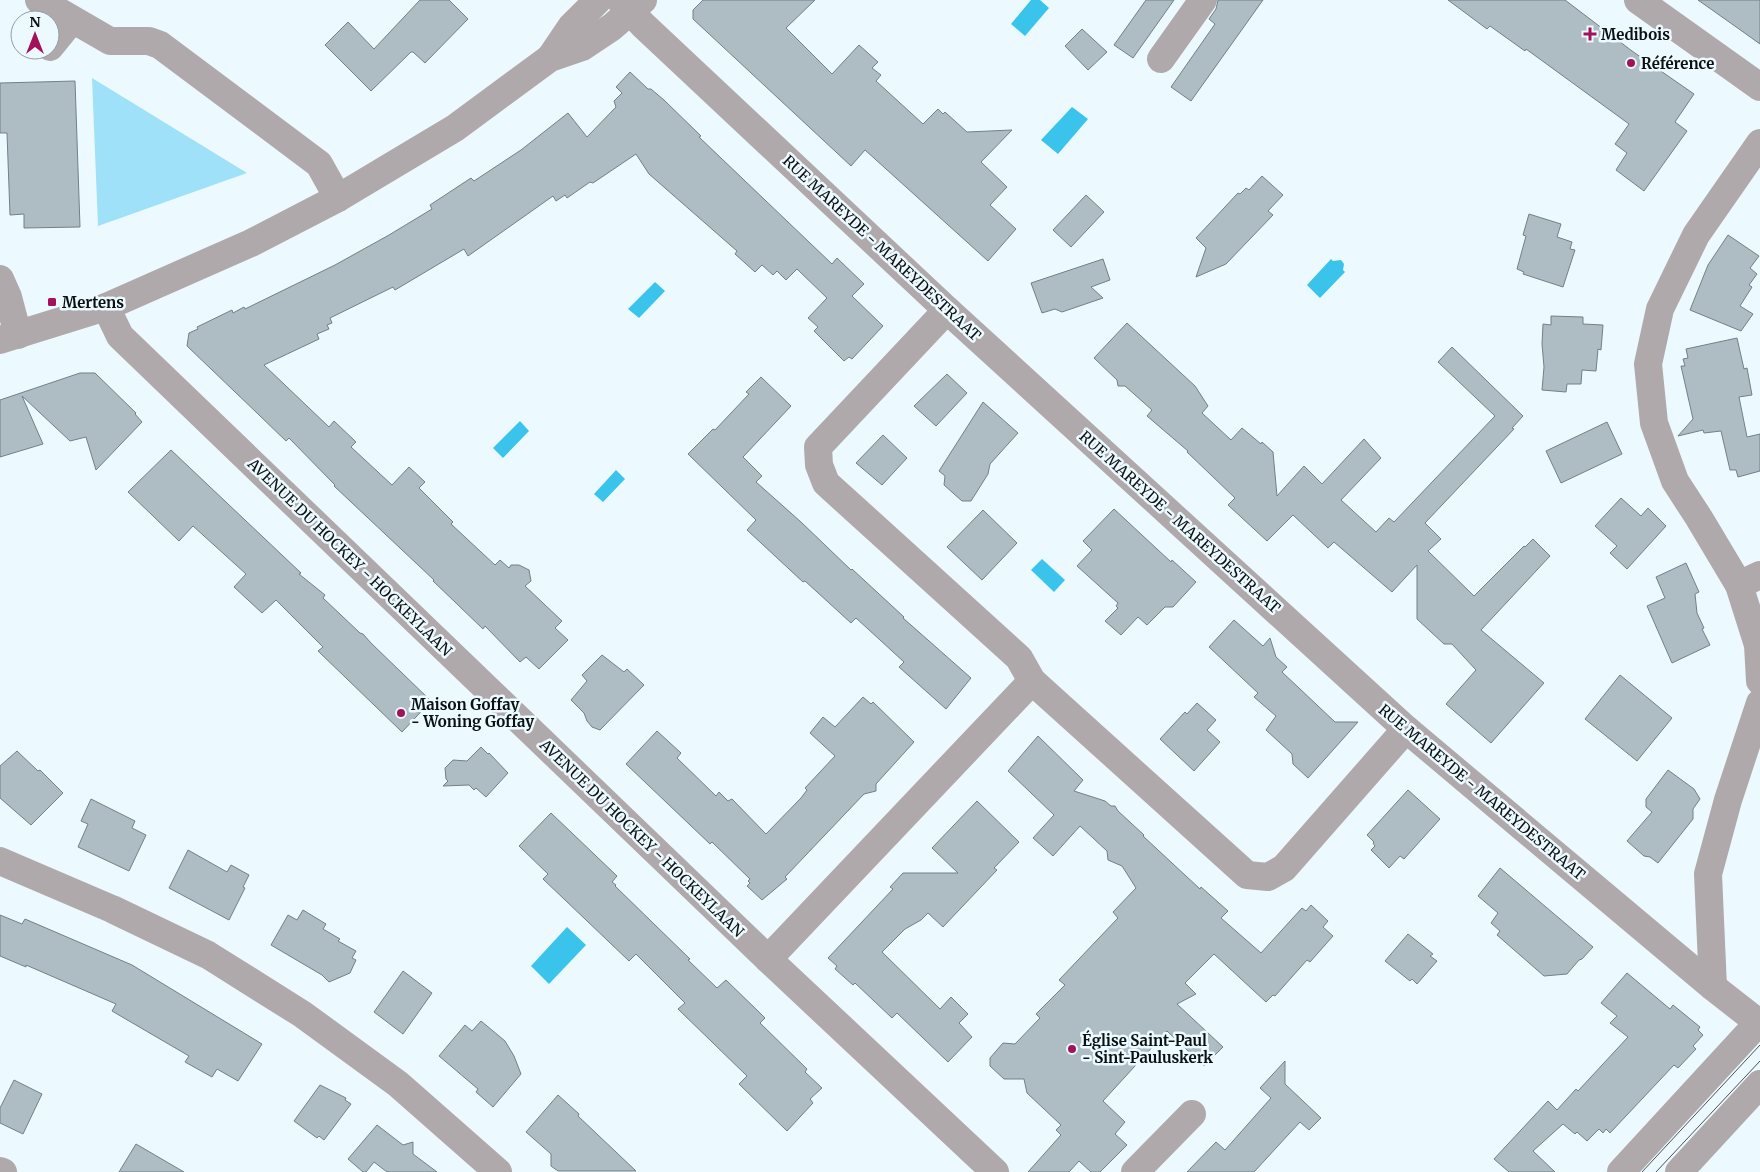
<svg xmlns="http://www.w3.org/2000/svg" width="1760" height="1172" font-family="Merriweather,serif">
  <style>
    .green { fill: #9ee1f8 }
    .water { fill: #3ac4eb }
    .building { fill: #adbdc3; stroke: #718186 }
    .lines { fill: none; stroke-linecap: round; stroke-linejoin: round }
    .minor { stroke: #b0a9ab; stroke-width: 28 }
    .tram { stroke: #485053; stroke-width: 1 }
    .poi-dot { fill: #a1125a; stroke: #ecfaff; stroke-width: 2 }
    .labels { text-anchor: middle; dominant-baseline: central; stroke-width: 5; stroke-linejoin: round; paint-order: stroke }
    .poi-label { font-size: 15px; font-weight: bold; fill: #0b1113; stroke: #ecfaff; text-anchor: start }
    .street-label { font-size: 15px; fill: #0b1113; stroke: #ecfaff }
  </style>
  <rect width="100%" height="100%" fill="#ecfaff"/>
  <path class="green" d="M92,78L247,173L98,226Z"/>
  <g class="water">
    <path d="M1031,0H1040L1049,8L1025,36L1011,24Z"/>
    <path d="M1072,107L1088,119L1058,154L1041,140Z"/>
    <path d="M1331,259L1333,261L1341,260L1344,264L1343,270L1345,272L1320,298L1307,285Z"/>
    <path d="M655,282L665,291L639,318L628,309Z"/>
    <path d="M520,421L529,431L503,458L493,448Z"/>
    <path d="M616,470L625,479L603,502L594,494Z"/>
    <path d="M1042,559L1065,580L1054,592L1031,570Z"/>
    <path d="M567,927L586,945L549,984L531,966Z"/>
  </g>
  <g class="building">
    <path d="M420,0H449L468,19L425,63L413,52H411L371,91L325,45L348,22L374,49Z"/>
    <path d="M703,0H815L786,28L832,74L859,45L878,62L872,68L881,75L876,81L923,124L938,109L943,114L945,112L967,132L1012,130L981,162L1007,187L990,205L1016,229L988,261L865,150L851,166L693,19V10Z"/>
    <path d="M1146,0H1174L1133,58L1114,45Z"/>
    <path d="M1218,0H1263L1191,101L1171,87L1215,24L1209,19L1216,9Z"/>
    <path d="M1448,0H1565L1632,51L1694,94L1675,122L1687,131L1644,191L1616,170L1627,153L1615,144L1629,124L1526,49L1525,51L1490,26L1487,29Z"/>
    <path d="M1698,0H1760V44L1739,29Z"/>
    <path d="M1082,29L1107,52L1088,70L1065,46Z"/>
    <path d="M630,72L648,89H651L664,100L701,136L699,137L832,264L837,258L864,284L852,296L883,326L852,359L849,357L844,361L814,331L818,327L808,318L827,298L797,269L786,280L777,271L773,275L762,265L755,272L735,254L737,251L649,174L636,154L593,183L590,182L567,198L565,195L556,201L553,196L468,256L464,249L395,290L393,287L330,318L332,323L327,325L329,329L317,334L319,339L264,365L329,427L334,421L356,442L351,447L392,485L409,467L425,482L419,488L453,522L451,524L495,565L500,560L509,568L511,565H519L529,570L531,581L525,586L562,621L555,628L568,640L539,669L526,657L520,662L485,626L483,629L457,604L433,581L434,580L334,486L335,485L289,438L286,441L258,414L187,346L189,333L198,329L197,327L232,310L233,313L244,307L245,309L335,265L389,235L432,209L430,205L471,178L474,181L521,150L568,113L587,137L616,107L614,101L622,93L616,87Z"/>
    <path d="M75,81L80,227L24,228V214L10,215L7,133H0V83Z"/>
    <path d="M1262,176L1283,195L1268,211L1273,215L1226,264L1196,277L1206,248L1196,238L1238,193L1240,194L1246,188L1249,190Z"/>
    <path d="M1086,195L1104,212L1071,247L1053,230Z"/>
    <path d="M1529,214L1561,224L1557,237L1572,242L1570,249L1575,250L1563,287L1523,274L1524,272L1517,269L1526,236L1523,235Z"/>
    <path d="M1728,235L1759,256L1750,268L1757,274L1749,285L1752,287L1740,306L1753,314L1741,331L1690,310L1708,265Z"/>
    <path d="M1103,259L1110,280L1091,287L1103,298L1062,312L1055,309L1042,313L1031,283Z"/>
    <path d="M1551,316L1583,317V324L1603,325L1601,350L1598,349L1596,371L1582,370L1581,384H1567L1566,392L1542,390L1544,367L1542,344L1543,324L1551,325Z"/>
    <path d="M1127,323L1195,386L1208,406L1202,413L1231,440L1242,428L1261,444L1262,442L1273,452L1277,496L1304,466L1322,484L1364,439L1381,458L1341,500L1376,532L1389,518L1394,522L1495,416L1438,362L1452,347L1523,416L1512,428L1514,429L1425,523L1441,539L1428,551L1474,596L1524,546L1525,547L1533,539L1550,556L1481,630L1544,683L1491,743L1446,704L1476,670L1452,644H1444L1417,619V565L1392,592L1334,542L1328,548L1293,515L1267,541L1228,505L1235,498L1187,452L1188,451L1147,416L1152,410L1125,386H1118L1117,380L1094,358Z"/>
    <path d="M1737,338L1744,369L1747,368L1752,395L1739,397L1747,437L1760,434V471L1738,477L1736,470H1730L1721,431L1704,433L1703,430L1678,436L1693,419L1681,366H1685L1683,359L1688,358L1686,349Z"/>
    <path d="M80,373H95L136,413L135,414L142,422L96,470L86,437L70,441L22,396L43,444L0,457V400Z"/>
    <path d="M947,374L967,393L936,426L914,406Z"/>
    <path d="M761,377L791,406L743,457L762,476L756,482L801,522L851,570L852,569L904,617L903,618L971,678L946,709L899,667L904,662L856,618L851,623L805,581L803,582L747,530L756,520L688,454L713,429L715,430L749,394L746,392Z"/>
    <path d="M983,402L1018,433L990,464L988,474L971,501H962L944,485L945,476L939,471Z"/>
    <path d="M1607,422L1622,454L1561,483L1546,451Z"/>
    <path d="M883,435L907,458L882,485L856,463Z"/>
    <path d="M171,450L301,573L299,574L325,595L323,598L360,633L363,634L371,643L431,701L402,732L318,651L323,647L276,600L262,613L234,587L246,574L193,526L179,541L128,492Z"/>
    <path d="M1621,498L1641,516L1648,508L1666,526L1627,569L1610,553L1617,546L1595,526Z"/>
    <path d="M1114,509L1171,562L1172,560L1196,582L1173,607H1165L1147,625L1138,617L1121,635L1105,621L1118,608L1116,606L1118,603L1077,566L1092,550L1083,541Z"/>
    <path d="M983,510L1017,543L982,580L947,547Z"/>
    <path d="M1686,563L1699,592L1695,594L1697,613L1704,628L1702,629L1710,645L1672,663L1647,606L1665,598L1656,577Z"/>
    <path d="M1234,620L1263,646L1270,638L1276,657L1287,667L1282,672L1335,722H1358L1308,778L1293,764L1292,754L1266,730L1276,716L1254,697L1258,693L1209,647Z"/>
    <path d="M602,655L624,672L627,669L644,685L600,730L592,727L587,721L584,713L571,700L587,681L582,675Z"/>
    <path d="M1620,675L1672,718L1637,761L1585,719Z"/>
    <path d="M863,697L871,704L873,702L914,742L876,784V791L864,794L785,877L787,879L762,900L747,886L750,883L748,881L750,879L712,842L710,844L626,764L657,731L681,753L677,758L716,796L719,792L728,801L732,799L766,834L801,798L807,790L805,788L835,756L810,733L823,717L835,727Z"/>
    <path d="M1197,703L1216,720L1207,730L1220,742L1194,771L1160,739L1185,712L1187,714Z"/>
    <path d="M1038,736L1083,780L1074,791L1105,801L1111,806H1115L1118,811L1144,835L1143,836L1158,850L1200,889L1201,887L1228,911L1221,918L1261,953L1302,908L1306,911L1311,905L1328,921L1323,927L1333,936L1310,962L1307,960L1275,996L1273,995L1266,1002L1214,954L1185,983L1196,994L1177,1004L1223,1047L1204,1066L1167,1031L1103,1101L1125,1122L1115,1134L1127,1145L1100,1172H1091L1079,1161L1069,1172H1028L1061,1135L1056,1130L1061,1125L1027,1093L1024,1079H1004L990,1066V1058L1003,1043L1015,1044L1040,1018L1036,1014L1065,985L1059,980L1118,918L1113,912L1136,888L1122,866L1108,860L1107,851L1080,826L1053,856L1033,838L1054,815L1008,771Z"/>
    <path d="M481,747L488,754L489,753L508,773L486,797L476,788L474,790L469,785L443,786L448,781L446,779L445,768L453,760L467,761Z"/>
    <path d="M17,751L38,771L40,770L63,793L31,825L0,798V766Z"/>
    <path d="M1668,770L1694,789L1700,799L1693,809V819L1658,863L1650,857L1644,856L1627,841L1652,812L1646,807V799Z"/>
    <path d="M1408,790L1440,819L1404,859L1400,856L1389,868L1371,850L1375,846L1373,843L1374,842L1367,835Z"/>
    <path d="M91,799L135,821L132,828L146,835L129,871L78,847L88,824L81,821Z"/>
    <path d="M977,801L1019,842L994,868L997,870L943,927L928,913L921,920L905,929L882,952L940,1009L951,997L968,1014L959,1023L972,1037L948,1062L897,1013L892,1018L855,983L853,985L835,969L837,966L828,958L893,889L890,887L903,873H958L932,848Z"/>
    <path d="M551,813L617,876L612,882L616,885L615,886L690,959L688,960L717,988L726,980L760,1013L765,1018L760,1023L807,1069L805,1072L822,1088L810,1099L813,1103L787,1131L739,1084L747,1076L678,1009L685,1003L636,954L629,961L543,879L548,874L519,846Z"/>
    <path d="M188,850L227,872L231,865L249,875L243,887L245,888L229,920L169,888Z"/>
    <path d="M1500,868L1593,947L1582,959L1579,960L1567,974L1544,976L1497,935L1500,931L1491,923L1498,913L1478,896Z"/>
    <path d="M303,910L326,924L323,929L340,939L338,941L356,951L352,958L356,960L350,973L329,982L322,975L271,945L288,915L297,920Z"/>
    <path d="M0,915L22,924L25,919L132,965L262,1044L238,1081L217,1069L212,1077L185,1062L189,1056L112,1011L116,1004L26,965V967L0,956Z"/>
    <path d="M1408,934L1433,954L1430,956L1437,961L1417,984L1412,979L1410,981L1385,961Z"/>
    <path d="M403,971L432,993L403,1034L374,1012Z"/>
    <path d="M1627,973L1670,1009L1673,1005L1700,1027L1698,1030L1703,1035L1693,1046L1696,1049L1678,1068L1674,1065L1610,1133L1606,1129L1603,1133L1599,1129L1587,1141L1577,1132L1575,1134L1563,1124L1533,1151L1555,1172H1509L1494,1159L1548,1101L1557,1110L1576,1089L1578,1091L1628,1037L1610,1023L1617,1016L1601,1003Z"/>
    <path d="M481,1021L505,1041L514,1056L521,1074L493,1107L476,1092L478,1089L439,1056L465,1025L472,1031Z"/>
    <path d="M1285,1061V1084L1321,1118L1309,1130L1300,1122L1254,1172H1187L1216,1142L1225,1150L1271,1098L1260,1088Z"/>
    <path d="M14,1080L42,1094L23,1134L0,1123V1108Z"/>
    <path d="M320,1085L346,1098L345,1100L351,1104L324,1140L319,1136L317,1138L294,1121Z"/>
    <path d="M558,1095L579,1114L578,1116L636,1171H558L551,1166V1154L526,1132Z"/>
    <path d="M377,1125L403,1145L413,1142V1154L437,1172H387L374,1162L366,1172H363L348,1159Z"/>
    <path d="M136,1144L184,1172H119Z"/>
  </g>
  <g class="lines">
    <g class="minor">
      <path d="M39,0L110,41H149L160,45L319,164L338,198"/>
      <path d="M620,0L643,25L947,310L1406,729L1713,987L1759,1023"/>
      <path d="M1638,0L1760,87"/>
      <path d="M50,47L72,20"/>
      <path d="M550,58L571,27L598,0"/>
      <path d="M1161,59L1203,0"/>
      <path d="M1760,143L1696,235L1660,309L1648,364L1654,423L1675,481L1699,518L1739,585L1758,645L1760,681"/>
      <path d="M0,279L8,297L18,335"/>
      <path d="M106,307L120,336L768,959L995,1172"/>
      <path d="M947,310L818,447L819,465L826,483L1019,658L1032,681L1247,875L1268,877L1284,868L1406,729"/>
      <path d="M0,340L106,307L251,243L338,198L455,128L550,58L582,47L612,27L643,0"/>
      <path d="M1739,585L1760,575"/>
      <path d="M0,861L112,909L208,955L302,1014L398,1084L498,1172"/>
      <path d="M768,959L1032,681"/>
      <path d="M1713,987L1708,874L1728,800L1760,703"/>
      <path d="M0,1171L3,1172"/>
      <path d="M1135,1172L1192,1114"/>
      <path d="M1621,1172L1760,1021"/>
      <path d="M1679,1172L1760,1084"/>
    </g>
    <g class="tram">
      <path d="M1642,1172L1760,1045"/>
      <path d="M1656,1172L1760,1061"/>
    </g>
  </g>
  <g class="poi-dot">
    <path d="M1587.5 26.5h5v5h5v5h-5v5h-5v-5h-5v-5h5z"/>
    <circle cx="1631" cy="63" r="5"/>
    <rect x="47" y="297" width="10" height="10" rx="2.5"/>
    <circle cx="401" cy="713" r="5"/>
    <circle cx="1072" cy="1049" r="5"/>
  </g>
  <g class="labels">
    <g class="poi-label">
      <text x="1601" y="34">Medibois</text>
      <text x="1641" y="63">Référence</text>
      <text x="62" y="302">Mertens</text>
      <text x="411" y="704">Maison Goffay<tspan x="411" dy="17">- Woning Goffay</tspan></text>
      <text x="1082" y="1040">Église Saint-Paul<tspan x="1082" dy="17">- Sint-Pauluskerk</tspan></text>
    </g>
    <g class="street-label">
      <text transform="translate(882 248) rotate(43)">RUE MAREYDE - MAREYDESTRAAT</text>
      <text transform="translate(1180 522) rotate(42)">RUE MAREYDE - MAREYDESTRAAT</text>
      <text transform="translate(350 557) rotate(44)">AVENUE DU HOCKEY - HOCKEYLAAN</text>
      <text transform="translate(1482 792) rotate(40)">RUE MAREYDE - MAREYDESTRAAT</text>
      <text transform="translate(642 838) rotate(44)">AVENUE DU HOCKEY - HOCKEYLAAN</text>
    </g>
  </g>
  <g transform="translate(35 35)"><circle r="24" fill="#ecfaff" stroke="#929da1"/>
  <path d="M0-4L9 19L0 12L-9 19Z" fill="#a1125a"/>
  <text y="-8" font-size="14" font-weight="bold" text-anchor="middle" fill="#0b1113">N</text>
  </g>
</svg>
